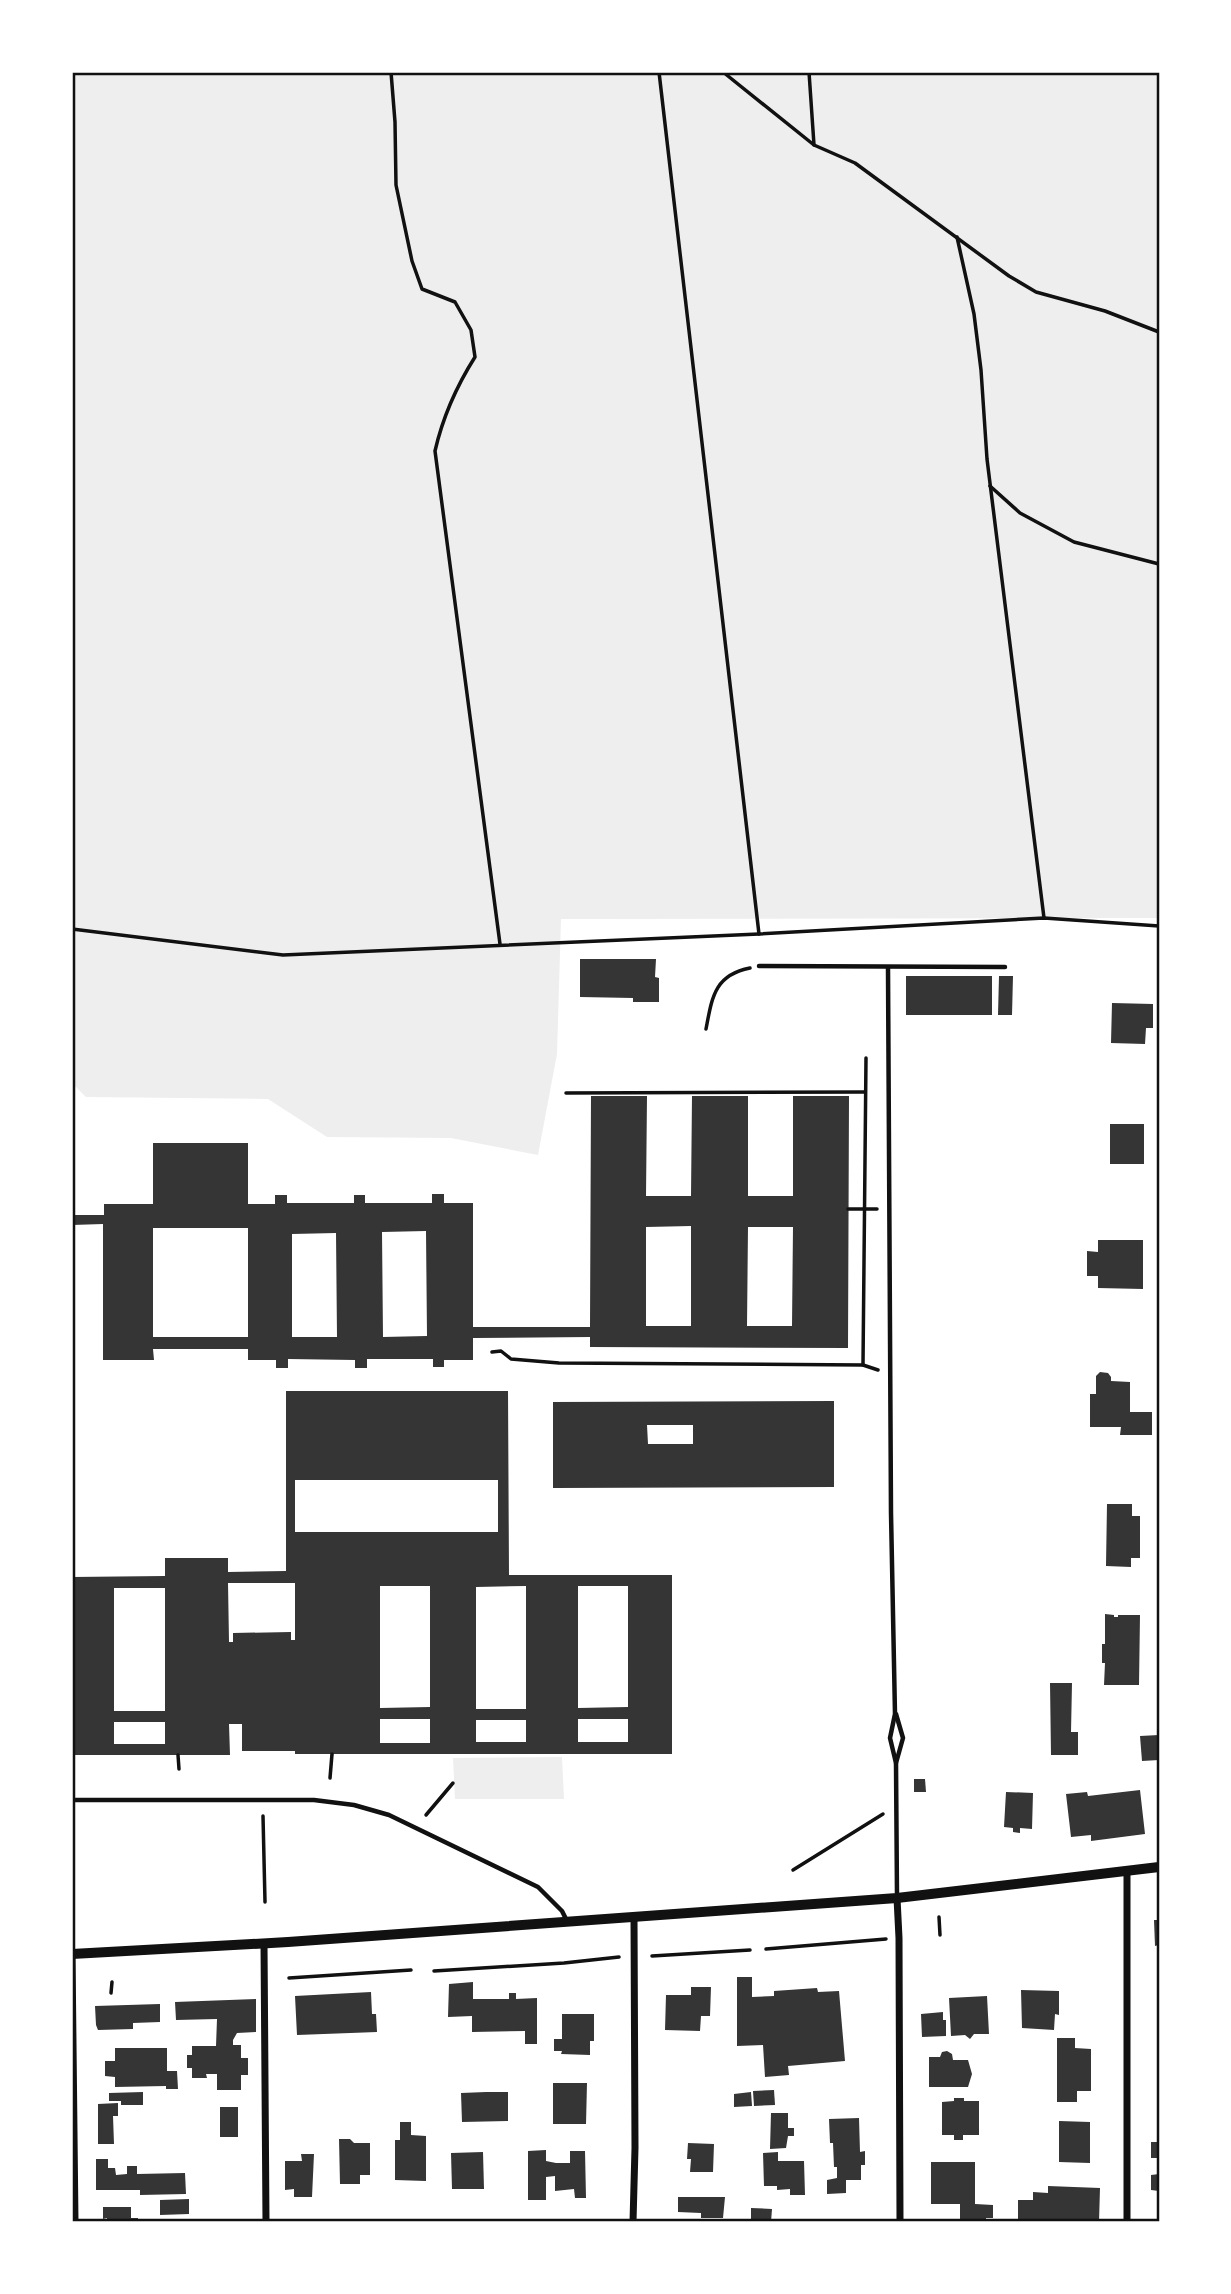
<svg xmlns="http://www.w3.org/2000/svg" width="1231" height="2294" font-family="Quicksand,sans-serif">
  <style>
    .green { fill: #eee }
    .building { fill: #353535; fill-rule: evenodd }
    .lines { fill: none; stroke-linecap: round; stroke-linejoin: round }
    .path { stroke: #111; stroke-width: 3.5 }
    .service { stroke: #111; stroke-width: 4.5 }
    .minor { stroke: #111; stroke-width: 7 }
    .tertiary { stroke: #111; stroke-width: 10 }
    .neatline { fill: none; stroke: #111; stroke-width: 2.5 }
  </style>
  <rect width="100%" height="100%" fill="#fff"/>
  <g class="green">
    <path d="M72,72H1159V918L561,919L557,1054L538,1155L451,1138L327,1137L268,1099L86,1097L72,1083Z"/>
    <path d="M562,1757L564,1799H455L453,1758Z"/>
  </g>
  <g class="building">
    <path d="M580,959H656L655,977L659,978V1002H633V998L580,997Z"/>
    <rect x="906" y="976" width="86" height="39"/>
    <path d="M999,976H1013L1012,1015H998Z"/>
    <path d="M1112,1003L1153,1004V1028H1146L1145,1044L1111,1043Z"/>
    <path d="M591,1096H647L646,1196H691L692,1096H748V1196H793V1096H849L848,1348L590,1347V1337L473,1338V1360H444V1367H433V1359H367V1368H355V1360L288,1359V1368H276V1360H248V1349H153L154,1360H103V1224L72,1225V1215H104V1204H153V1143H248V1204H275V1195H287V1203H354V1195H365V1203H432V1194H444V1203H473V1327H590ZM691,1226V1326H646V1227ZM748,1227H793L792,1326H747ZM153,1228H248V1337H153ZM426,1231L427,1336L383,1337L382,1232ZM336,1233L337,1337H292V1234Z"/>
    <rect x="1110" y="1124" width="34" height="40"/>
    <path d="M1098,1240H1143V1289L1098,1288V1276H1087V1251L1098,1252Z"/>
    <path d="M1100,1372L1108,1373L1111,1377V1381L1130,1382V1412H1152V1435H1120L1121,1427H1090V1394H1096V1376Z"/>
    <path d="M286,1391H508L509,1575H672V1754H295V1751H242V1724H229L230,1755H72V1577L165,1576V1558H228V1572L286,1571ZM295,1480H498V1532H295ZM228,1583H295V1640H291V1632L233,1633V1642H229ZM380,1586H430V1707L380,1708ZM526,1586V1709H476V1587ZM578,1586H628V1707L578,1708ZM114,1588H165V1711H114ZM380,1719H430V1743H380ZM578,1719H628V1742H578ZM476,1720H526V1742H476ZM114,1722H165V1744H114Z"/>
    <path d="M834,1401V1487L553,1488V1402ZM647,1425H693V1444H648Z"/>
    <path d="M1107,1504H1132V1516H1140V1558H1131V1567L1106,1566Z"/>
    <path d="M1105,1614L1114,1615V1617H1118V1615H1140L1139,1685H1104L1105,1663H1102V1644H1105Z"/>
    <path d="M1050,1683H1072L1071,1732H1078V1755H1051Z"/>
    <path d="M1159,1735V1760L1142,1761L1140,1736Z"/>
    <path d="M914,1779H925L926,1792H914Z"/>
    <path d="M1140,1790L1145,1834L1091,1841V1835L1071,1837L1066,1794L1087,1792L1088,1796Z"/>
    <path d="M1006,1792L1033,1793L1032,1829L1020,1828V1833L1013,1832V1828L1004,1827Z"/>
    <path d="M1154,1920H1159V1945L1155,1946Z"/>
    <path d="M737,1977H752V1997L774,1996V1991L817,1988L818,1992L839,1991L845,2061L788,2066L789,2075L765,2077L763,2045L737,2046Z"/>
    <path d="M473,1982V1999H509V1993H516V1999L537,1998V2044H525V2031L472,2032V2016L448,2017L449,1984Z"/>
    <path d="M691,1987H711L710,2016H701L700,2031L665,2030L666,1995H691Z"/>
    <path d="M1021,1990L1059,1991V2015L1055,2014L1054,2030L1022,2028Z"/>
    <path d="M371,1992L372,2014H376L377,2032L297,2035L295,1996Z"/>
    <path d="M987,1996L989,2034H974L970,2039L965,2035L951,2036L949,1998Z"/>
    <path d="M256,1999V2032L237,2033L233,2040V2045H241V2058H248V2075H241V2090H217V2074H206L207,2078H192V2068H187V2055H192V2046H216L217,2019L176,2020L175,2002Z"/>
    <path d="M160,2004V2022L133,2023V2029L98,2030L96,2025L95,2006Z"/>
    <path d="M943,2012V2020H946V2036L922,2037L921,2014Z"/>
    <path d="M562,2014H594V2041H590V2055L561,2054L562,2051H554V2039H562Z"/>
    <path d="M1057,2038H1075V2048L1091,2049V2091H1077V2102H1057Z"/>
    <path d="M115,2048H167V2071H177L178,2089H166V2086L115,2087V2077L105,2076V2061H115Z"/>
    <path d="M947,2051L952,2054L953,2060H968L972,2074L968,2087H929V2057H940L942,2052Z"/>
    <path d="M553,2083H587L586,2124H553Z"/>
    <path d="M774,2090L775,2105L754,2106L753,2091Z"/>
    <path d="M143,2092V2105H121V2101H109V2093Z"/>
    <path d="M486,2092H508V2121L462,2122L461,2093Z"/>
    <path d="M751,2092L752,2106L734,2107V2094Z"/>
    <path d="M954,2098H964V2101H979V2135H963V2140H954V2135H942V2102L954,2101Z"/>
    <path d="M118,2103V2116H113L114,2144H98V2104Z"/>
    <rect x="220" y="2107" width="18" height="30"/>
    <path d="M771,2113H788V2128H794V2136H788L786,2148L770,2149Z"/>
    <path d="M859,2118L860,2152L865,2151V2165H861V2180H846V2193L827,2194V2180L837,2178V2167H834L833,2143H830L829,2119Z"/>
    <path d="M1059,2121L1090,2122V2163L1059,2162Z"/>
    <path d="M400,2122H411V2135L426,2136V2181L395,2180V2140H400Z"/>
    <path d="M339,2139H350L354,2143H370V2175H360V2184H340Z"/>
    <rect x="1151" y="2142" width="8" height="16"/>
    <path d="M688,2143L714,2144L713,2172H690L691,2159H687Z"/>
    <path d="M546,2150V2161L556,2163H570V2151H585L586,2198H575L574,2189L555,2191V2176L546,2177V2200H528V2151Z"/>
    <path d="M483,2152L484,2189H452L451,2153Z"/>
    <path d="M778,2152V2161H804L805,2195H790V2189L777,2190V2186H764L763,2153Z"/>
    <path d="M301,2154H314L312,2197H294V2189L285,2190V2161H302Z"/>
    <path d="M96,2159H108V2168H115L116,2175L127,2174V2166H137V2174L185,2173L186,2194L140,2195V2190H96Z"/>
    <path d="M931,2162H975V2204L993,2205V2218H986V2222H960V2204H931Z"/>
    <path d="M1159,2174V2191L1151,2190V2175Z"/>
    <path d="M1048,2186L1100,2188L1099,2222H1018V2200H1033V2192L1048,2193Z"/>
    <path d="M678,2197H725L723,2218H701V2213L678,2212Z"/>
    <path d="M189,2199V2214L160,2215V2200Z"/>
    <path d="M103,2207H131V2218H138V2222H107V2218L103,2219Z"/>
    <path d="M751,2208L772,2209L771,2222H751Z"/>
    <rect x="802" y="2219" width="31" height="3"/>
  </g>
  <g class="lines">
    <g class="path">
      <path d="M391,72L395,122L396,185L412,261L422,289L455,302L471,330L475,357C456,387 443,416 435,451L500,944"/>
      <path d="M659,72L759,934"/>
      <path d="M723,72L814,145L855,163L1009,276L1036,292L1105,311L1159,332"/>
      <path d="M809,72L814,145"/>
      <path d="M957,237L974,314L981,370L987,459L1044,918"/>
      <path d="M990,486L1020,513L1074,542L1159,564"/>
      <path d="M72,929L283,955L759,934L1044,918L1159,926"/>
      <path d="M706,1029C712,998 714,975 750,968"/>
      <path d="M566,1093L865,1092"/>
      <path d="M848,1209H877"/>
      <path d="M492,1352L501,1351L511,1359L559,1363L863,1365L878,1370"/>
      <path d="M863,1365L866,1058"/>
      <path d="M178,1755L179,1769"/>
      <path d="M330,1778L332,1754"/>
      <path d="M426,1815L453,1783"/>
      <path d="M263,1816L265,1902"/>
      <path d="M793,1870L883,1814"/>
      <path d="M939,1917L940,1935"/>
      <path d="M766,1949L886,1939"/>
      <path d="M652,1956L750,1950"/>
      <path d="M434,1971L564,1963L619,1957"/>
      <path d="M289,1978L411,1970"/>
      <path d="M111,1993L112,1982"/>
    </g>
    <g class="service">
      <path d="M759,966L1005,967"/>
      <path d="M888,968L891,1513L895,1714L890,1738L896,1763L897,1896"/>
      <path d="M896,1714L903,1738L896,1763"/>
      <path d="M72,1800H314L354,1805L389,1815L538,1887L562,1911L566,1919"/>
    </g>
    <g class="minor">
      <path d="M897,1898L899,1938L900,2222"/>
      <path d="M264,1943L266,2222"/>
      <path d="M72,1954L75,2222"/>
      <path d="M633,2222L635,2148L634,1917"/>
      <path d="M1127,2222V1870"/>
    </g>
    <path class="tertiary" d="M72,1954L288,1942L897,1898L1159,1867"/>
  </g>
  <rect width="1231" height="2294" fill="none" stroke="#ffffff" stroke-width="147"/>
  <rect x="74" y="74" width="1084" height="2146" class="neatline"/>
</svg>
